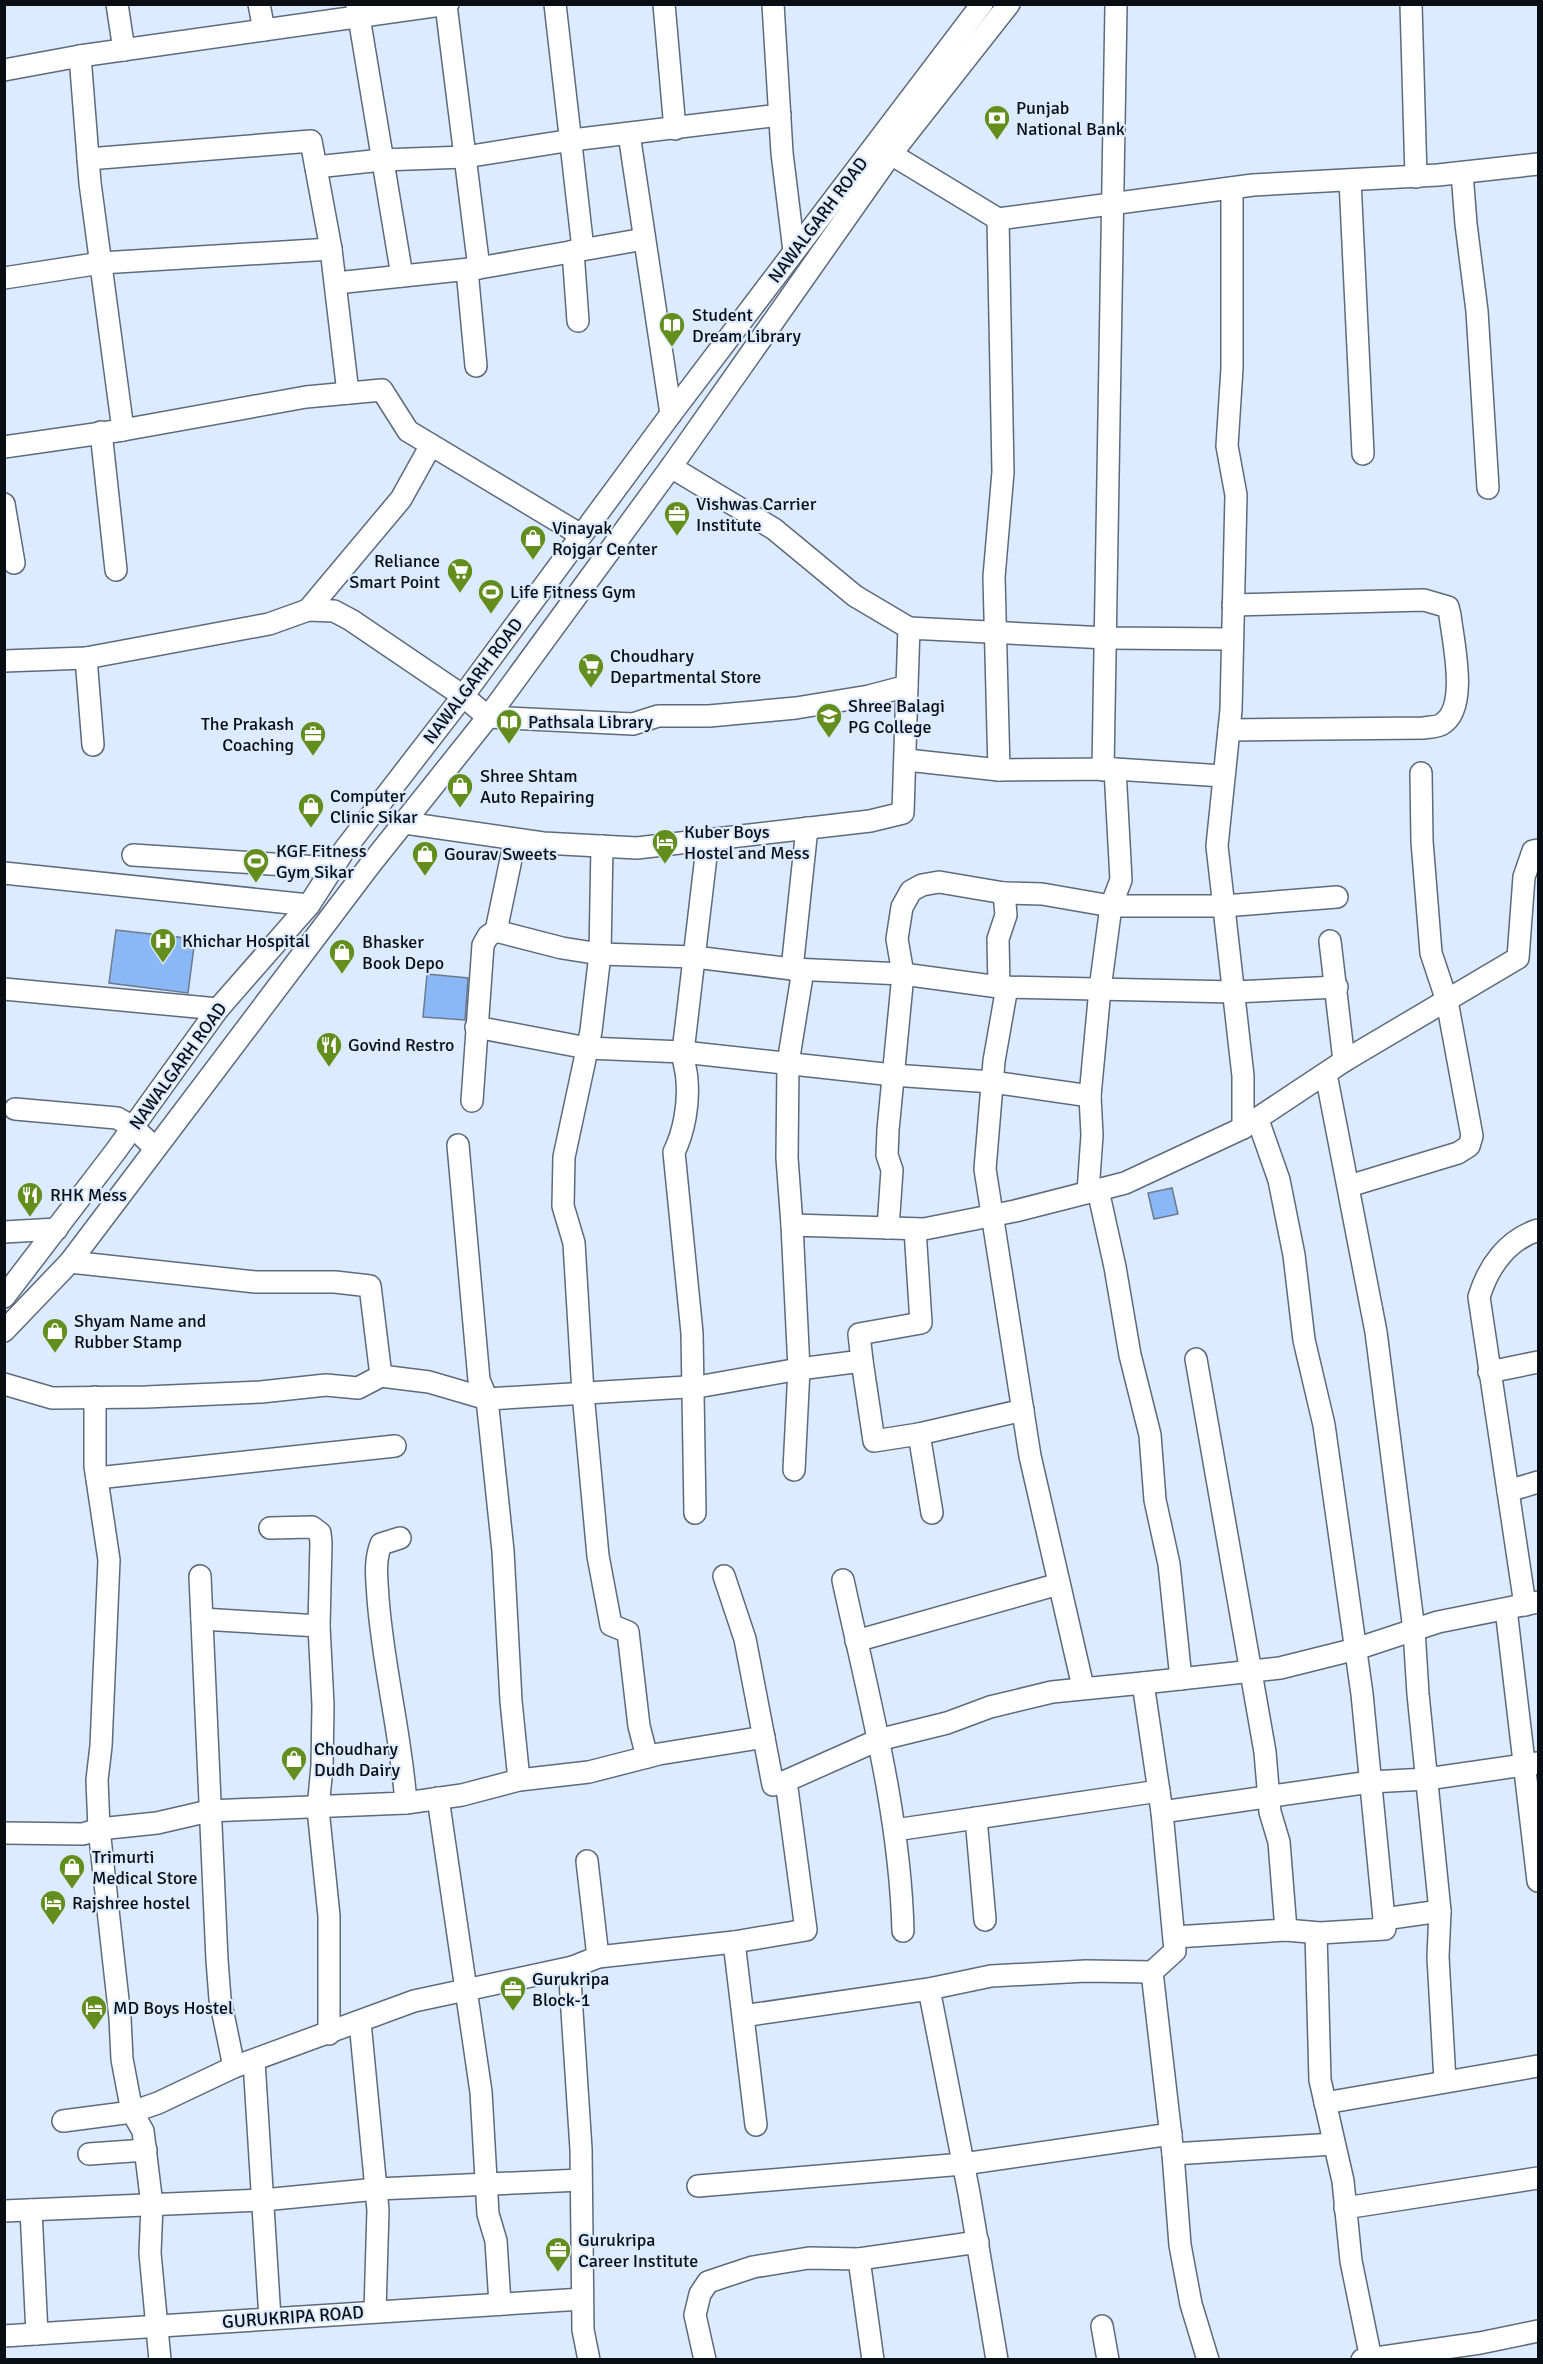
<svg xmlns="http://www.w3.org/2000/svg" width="1543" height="2364" font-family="Signika,sans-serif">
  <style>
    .building { fill: #8ab8f7; stroke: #6d7a8c; stroke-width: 1.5 }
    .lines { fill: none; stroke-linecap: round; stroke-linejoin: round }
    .minor-casing { stroke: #5d6a7b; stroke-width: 24 }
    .minor { stroke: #fff; stroke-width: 21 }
    .labels { text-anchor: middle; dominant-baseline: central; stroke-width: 4.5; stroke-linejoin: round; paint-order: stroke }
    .poi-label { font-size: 18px; fill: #090d14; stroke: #dcebff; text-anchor: start }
    .street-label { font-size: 18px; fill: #090d14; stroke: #dcebff }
  </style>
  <rect width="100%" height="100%" fill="#dcebff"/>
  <g class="building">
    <path d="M116,930L195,939L188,993L109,983Z"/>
    <path d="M427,974L468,978L465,1020L423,1017Z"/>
    <path d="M1172,1188L1178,1214L1154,1219L1148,1193Z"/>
  </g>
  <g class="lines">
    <g class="minor-casing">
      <g id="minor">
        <path d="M117,4L124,50"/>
        <path d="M259,4L264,30"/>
        <path d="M555,4L583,249"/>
        <path d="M664,4L675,129"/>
        <path d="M773,4L782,153L794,251"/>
        <path d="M1411,4L1416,177"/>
        <path d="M357,5L402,276"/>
        <path d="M446,5L479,268"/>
        <path d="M80,56L90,183L123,430"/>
        <path d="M4,70L80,56L448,4"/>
        <path d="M629,134L671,414"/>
        <path d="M891,154L998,219L1003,472L994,577L999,770"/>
        <path d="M88,159L311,141L331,249L348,393"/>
        <path d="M316,167L382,160L465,157L572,140L780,115"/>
        <path d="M1462,173L1466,224L1477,311L1488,488"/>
        <path d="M1350,180L1363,454"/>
        <path d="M1232,188V368L1227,446L1236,495L1231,710L1217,846L1243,1076V1128"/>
        <path d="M998,219L1253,185L1438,175L1538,164"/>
        <path d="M573,251L578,321"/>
        <path d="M467,270L476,366"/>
        <path d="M4,278L101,263L331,249"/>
        <path d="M336,283L479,268L644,239"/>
        <path d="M101,432L116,570"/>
        <path d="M4,447L123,430L306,397L382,390L408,431L581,535"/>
        <path d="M671,467L774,529L855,596L909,628"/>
        <path d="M4,504L14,563"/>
        <path d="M308,610L401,499L431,445"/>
        <path d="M86,658L93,745"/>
        <path d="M4,661L86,658L269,624L308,610L334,611L351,620L463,696L488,717L633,724L658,716H709L796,708L869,696L907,686L909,628L1107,638L1232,639"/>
        <path d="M1229,730L1424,728C1429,727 1438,727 1442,724C1469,708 1453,642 1450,615L1448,607L1424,600L1233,605"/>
        <path d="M907,760L999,770L1115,769L1223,776"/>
        <path d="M1103,770L1116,6"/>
        <path d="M405,823L543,843L637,848L870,821L903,813L907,686"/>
        <path d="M602,846L600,954L591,1031L564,1157L563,1206L574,1243L583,1393L598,1556L611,1625L628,1632L639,1726L647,1757"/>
        <path d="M133,855L333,868"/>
        <path d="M4,873L309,905"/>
        <path d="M496,931L515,840"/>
        <path d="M1330,941L1344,1061"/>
        <path d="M792,969L807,828"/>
        <path d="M999,987L998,939L1006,915L1004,893"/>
        <path d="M1007,987L994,1061L985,1169L1030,1456L1083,1687"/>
        <path d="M4,989L218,1009"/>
        <path d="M476,1027L587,1048L683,1052L893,1075L992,1082L1090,1096"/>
        <path d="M1326,1074L1376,1332L1414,1630L1418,1694L1440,1911L1384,1919"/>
        <path d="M472,1101L483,945L488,936L496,931L562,948L600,954L695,957L792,969L903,974L999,987L1234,992L1337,987"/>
        <path d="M15,1109L117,1118L133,1127L155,1148"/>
        <path d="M458,1145L479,1380L487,1399L503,1551L511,1701L519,1780"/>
        <path d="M1349,1186L1458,1153L1469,1146L1472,1136L1447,1001L1431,953L1422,841L1421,773"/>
        <path d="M1098,1190L1115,1267L1130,1355L1150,1435L1155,1500L1169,1564L1181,1679"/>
        <path d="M1088,1192L1092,1135L1090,1096L1100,989L1111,906L1121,880L1115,769"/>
        <path d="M792,1225L787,1158L788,1063L803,970"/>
        <path d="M888,1228L892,1170L887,1155L888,1130L903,974L897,939L902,907L911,891L922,885L939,882L1004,893L1042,894L1111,906H1224L1337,897"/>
        <path d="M4,1232L57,1229"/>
        <path d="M4,1297L115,1152L218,1009L309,905L345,849L463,696L671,414L982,4"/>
        <path d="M4,1331L70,1262L370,865L488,717L671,467L891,154L1009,4"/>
        <path d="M1196,1359L1265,1752L1270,1812L1279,1842L1286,1930"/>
        <path d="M862,1361L874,1441L919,1434L932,1513"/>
        <path d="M1489,1372L1538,1362"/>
        <path d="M381,1376L429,1382L487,1399L703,1386L799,1369L862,1361L859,1334L921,1323L915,1229"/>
        <path d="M4,1384L52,1398L146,1397L261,1392L326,1385L358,1388L381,1376L370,1286L335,1282H256L70,1262"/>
        <path d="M95,1397V1466L109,1560L101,1746L97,1780L99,1829L120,2018L122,2059L132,2112L143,2131L152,2205L150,2253L160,2360"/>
        <path d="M919,1434L1023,1410"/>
        <path d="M794,1470L799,1369L792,1225L924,1229L1015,1211L1125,1183L1243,1128L1344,1061L1518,958L1524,877L1533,851L1538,850"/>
        <path d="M97,1478L395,1446"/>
        <path d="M1508,1491L1538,1482"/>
        <path d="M695,1513L692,1333L674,1152C684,1132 689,1104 687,1081C687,1071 683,1063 683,1052L708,839"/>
        <path d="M270,1528L312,1527L320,1533L321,1543L319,1626L323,1705L322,1766L318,1809L329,1916V2034"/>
        <path d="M200,1576L217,1960L220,1999L234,2067"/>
        <path d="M724,1576L745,1639L773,1785L786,1781"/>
        <path d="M843,1580C868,1696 900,1812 903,1931"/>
        <path d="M1525,1605L1479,1297C1488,1267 1507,1240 1538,1230"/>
        <path d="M1506,1609L1538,1881"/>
        <path d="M202,1619L319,1626"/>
        <path d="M856,1641L1059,1584"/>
        <path d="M1143,1683L1280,1668L1356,1649L1438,1622L1538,1602"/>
        <path d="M438,1798L481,2092L488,2214L496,2241L500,2304"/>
        <path d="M406,1803L462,1795L519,1780L589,1772L659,1754L764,1737"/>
        <path d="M1162,1812L1370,1782L1427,1779L1538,1763"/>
        <path d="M976,1818L985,1920"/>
        <path d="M895,1830L1159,1791"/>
        <path d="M4,1833L83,1834L99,1829L157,1823L209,1811L406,1803C401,1734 383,1667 378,1598C377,1580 374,1562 381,1544L400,1538"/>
        <path d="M587,1861L598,1957"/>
        <path d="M1440,1911L1438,1957L1445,2081"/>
        <path d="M1316,1933L1320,2080L1343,2181L1351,2261L1371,2359"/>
        <path d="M1175,1937L1286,1930L1320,1933L1385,1929L1362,1694L1324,1425L1304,1340L1294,1255L1279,1180L1258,1120"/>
        <path d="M1152,1972L1173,2154L1180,2245L1191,2304L1208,2360"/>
        <path d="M929,1989L969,2193L997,2360"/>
        <path d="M743,2016L929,1989L991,1976L1086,1971L1152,1972L1175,1951L1162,1812L1143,1683L1052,1692L990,1707L947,1723L878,1740L786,1781L806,1930L734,1942L756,2125"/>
        <path d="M360,2022L378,2210L375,2311"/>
        <path d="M254,2061L270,2319"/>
        <path d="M1325,2103L1538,2066"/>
        <path d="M63,2121L132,2112L158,2103L234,2067L414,2001L573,1967"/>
        <path d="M89,2154L146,2150"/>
        <path d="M1173,2154L1334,2144"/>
        <path d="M698,2186L963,2164L1171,2134"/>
        <path d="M1345,2208L1538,2178"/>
        <path d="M31,2210L37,2334"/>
        <path d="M4,2211L263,2200L377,2189L581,2180"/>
        <path d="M859,2259L873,2360"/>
        <path d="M1102,2326L1108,2360"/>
        <path d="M4,2336L582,2299"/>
        <path d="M589,2360L583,2330L581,2149L570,1980L573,1967L598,1957L734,1942"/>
        <path d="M705,2360L695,2315L700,2294L708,2282L753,2267L809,2258L859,2259L978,2242"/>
        <path d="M1362,2360L1480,2343L1538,2331"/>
      </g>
    </g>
    <use href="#minor" class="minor"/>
  </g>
  <defs>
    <g id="bank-pin" transform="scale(1.35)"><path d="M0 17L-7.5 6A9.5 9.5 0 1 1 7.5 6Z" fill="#638d1c" stroke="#dcebff"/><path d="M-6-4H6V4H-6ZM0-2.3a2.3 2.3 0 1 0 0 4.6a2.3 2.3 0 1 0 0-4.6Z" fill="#fff"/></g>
    <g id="library-pin" transform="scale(1.35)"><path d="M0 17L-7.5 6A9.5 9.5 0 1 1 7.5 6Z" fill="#638d1c" stroke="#dcebff"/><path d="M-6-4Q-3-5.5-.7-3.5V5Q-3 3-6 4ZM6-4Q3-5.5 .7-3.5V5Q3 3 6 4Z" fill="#fff"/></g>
    <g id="office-pin" transform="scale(1.35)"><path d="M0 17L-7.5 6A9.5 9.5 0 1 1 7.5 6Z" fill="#638d1c" stroke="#dcebff"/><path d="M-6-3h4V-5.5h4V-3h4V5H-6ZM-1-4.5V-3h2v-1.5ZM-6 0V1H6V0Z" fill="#fff"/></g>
    <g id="shop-pin" transform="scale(1.35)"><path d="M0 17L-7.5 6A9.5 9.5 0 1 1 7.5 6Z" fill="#638d1c" stroke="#dcebff"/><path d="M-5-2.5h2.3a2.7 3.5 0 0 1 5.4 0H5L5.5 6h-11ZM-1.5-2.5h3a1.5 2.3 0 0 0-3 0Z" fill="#fff"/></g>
    <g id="supermarket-pin" transform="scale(1.35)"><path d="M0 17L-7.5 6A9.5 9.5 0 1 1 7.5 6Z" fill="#638d1c" stroke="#dcebff"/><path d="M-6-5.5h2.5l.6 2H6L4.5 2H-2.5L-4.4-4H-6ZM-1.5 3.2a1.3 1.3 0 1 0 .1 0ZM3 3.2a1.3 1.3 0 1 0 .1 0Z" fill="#fff"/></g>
    <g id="stadium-pin" transform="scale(1.35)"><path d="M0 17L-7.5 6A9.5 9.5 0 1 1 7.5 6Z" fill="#638d1c" stroke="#dcebff"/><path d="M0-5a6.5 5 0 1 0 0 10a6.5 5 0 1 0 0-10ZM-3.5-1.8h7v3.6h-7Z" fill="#fff"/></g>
    <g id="university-pin" transform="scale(1.35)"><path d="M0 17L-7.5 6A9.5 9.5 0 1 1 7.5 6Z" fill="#638d1c" stroke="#dcebff"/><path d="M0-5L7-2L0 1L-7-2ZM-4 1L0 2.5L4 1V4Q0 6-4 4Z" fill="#fff"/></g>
    <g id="hotel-pin" transform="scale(1.35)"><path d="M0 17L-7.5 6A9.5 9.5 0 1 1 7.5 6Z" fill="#638d1c" stroke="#dcebff"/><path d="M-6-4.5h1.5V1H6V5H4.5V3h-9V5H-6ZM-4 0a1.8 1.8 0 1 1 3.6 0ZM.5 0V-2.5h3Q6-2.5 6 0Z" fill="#fff"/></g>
    <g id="hospital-pin" transform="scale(1.35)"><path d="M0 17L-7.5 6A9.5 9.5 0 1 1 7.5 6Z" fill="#638d1c" stroke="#dcebff"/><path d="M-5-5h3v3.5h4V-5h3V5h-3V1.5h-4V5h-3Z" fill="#fff"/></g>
    <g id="restaurant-pin" transform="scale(1.35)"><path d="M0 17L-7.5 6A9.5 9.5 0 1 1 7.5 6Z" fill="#638d1c" stroke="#dcebff"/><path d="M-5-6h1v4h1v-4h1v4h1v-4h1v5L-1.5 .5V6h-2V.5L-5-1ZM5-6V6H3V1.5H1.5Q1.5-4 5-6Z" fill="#fff"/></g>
  </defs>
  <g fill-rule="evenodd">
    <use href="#bank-pin" x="997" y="118"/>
    <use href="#library-pin" x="672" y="325"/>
    <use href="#office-pin" x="677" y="514"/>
    <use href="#shop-pin" x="533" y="538"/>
    <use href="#supermarket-pin" x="460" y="571"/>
    <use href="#stadium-pin" x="491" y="592"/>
    <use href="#supermarket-pin" x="591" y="666"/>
    <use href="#university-pin" x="829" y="716"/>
    <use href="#library-pin" x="509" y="722"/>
    <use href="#office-pin" x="313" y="734"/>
    <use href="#shop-pin" x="460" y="786"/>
    <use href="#shop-pin" x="311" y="806"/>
    <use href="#hotel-pin" x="665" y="842"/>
    <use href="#shop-pin" x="425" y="854"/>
    <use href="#stadium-pin" x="256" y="861"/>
    <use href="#hospital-pin" x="163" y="941"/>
    <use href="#shop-pin" x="342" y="952"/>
    <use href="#restaurant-pin" x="329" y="1045"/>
    <use href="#restaurant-pin" x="30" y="1195"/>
    <use href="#shop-pin" x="55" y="1331"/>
    <use href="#shop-pin" x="294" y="1759"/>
    <use href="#shop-pin" x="72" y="1867"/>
    <use href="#hotel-pin" x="53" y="1903"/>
    <use href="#office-pin" x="513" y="1989"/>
    <use href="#hotel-pin" x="94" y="2008"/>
    <use href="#office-pin" x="558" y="2250"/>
  </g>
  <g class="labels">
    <g class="poi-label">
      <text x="1016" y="108">Punjab<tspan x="1016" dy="21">National Bank</tspan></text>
      <text x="692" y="315">Student<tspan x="692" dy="21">Dream Library</tspan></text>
      <text x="696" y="504">Vishwas Carrier<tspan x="696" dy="21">Institute</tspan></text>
      <text x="552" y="528">Vinayak<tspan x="552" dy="21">Rojgar Center</tspan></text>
      <text x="440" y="561" text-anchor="end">Reliance<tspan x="440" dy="21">Smart Point</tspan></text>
      <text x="510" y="592">Life Fitness Gym</text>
      <text x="610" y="656">Choudhary<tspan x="610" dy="21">Departmental Store</tspan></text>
      <text x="848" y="706">Shree Balagi<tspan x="848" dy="21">PG College</tspan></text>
      <text x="528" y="722">Pathsala Library</text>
      <text x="294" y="724" text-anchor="end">The Prakash<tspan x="294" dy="21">Coaching</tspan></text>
      <text x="480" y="776">Shree Shtam<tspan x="480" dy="21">Auto Repairing</tspan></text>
      <text x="330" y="796">Computer<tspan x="330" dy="21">Clinic Sikar</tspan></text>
      <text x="684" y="832">Kuber Boys<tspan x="684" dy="21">Hostel and Mess</tspan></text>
      <text x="276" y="851">KGF Fitness<tspan x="276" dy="21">Gym Sikar</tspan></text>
      <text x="444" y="854">Gourav Sweets</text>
      <text x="182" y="941">Khichar Hospital</text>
      <text x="362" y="942">Bhasker<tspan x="362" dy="21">Book Depo</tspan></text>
      <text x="348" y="1045">Govind Restro</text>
      <text x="50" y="1195">RHK Mess</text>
      <text x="74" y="1321">Shyam Name and<tspan x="74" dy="21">Rubber Stamp</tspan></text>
      <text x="314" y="1749">Choudhary<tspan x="314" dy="21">Dudh Dairy</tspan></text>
      <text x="92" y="1857">Trimurti<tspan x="92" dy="21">Medical Store</tspan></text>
      <text x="72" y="1903">Rajshree hostel</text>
      <text x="532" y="1979">Gurukripa<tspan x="532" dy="21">Block-1</tspan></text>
      <text x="113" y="2008">MD Boys Hostel</text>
      <text x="578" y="2240">Gurukripa<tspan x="578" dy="21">Career Institute</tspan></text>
    </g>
    <g class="street-label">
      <text transform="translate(818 220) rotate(-53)">NAWALGARH ROAD</text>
      <text transform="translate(473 681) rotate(-53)">NAWALGARH ROAD</text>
      <text transform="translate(178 1066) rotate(-54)">NAWALGARH ROAD</text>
      <text transform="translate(293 2317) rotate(-4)">GURUKRIPA ROAD</text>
    </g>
  </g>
  <rect width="1543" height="2364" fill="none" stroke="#090d14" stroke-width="12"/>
</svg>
